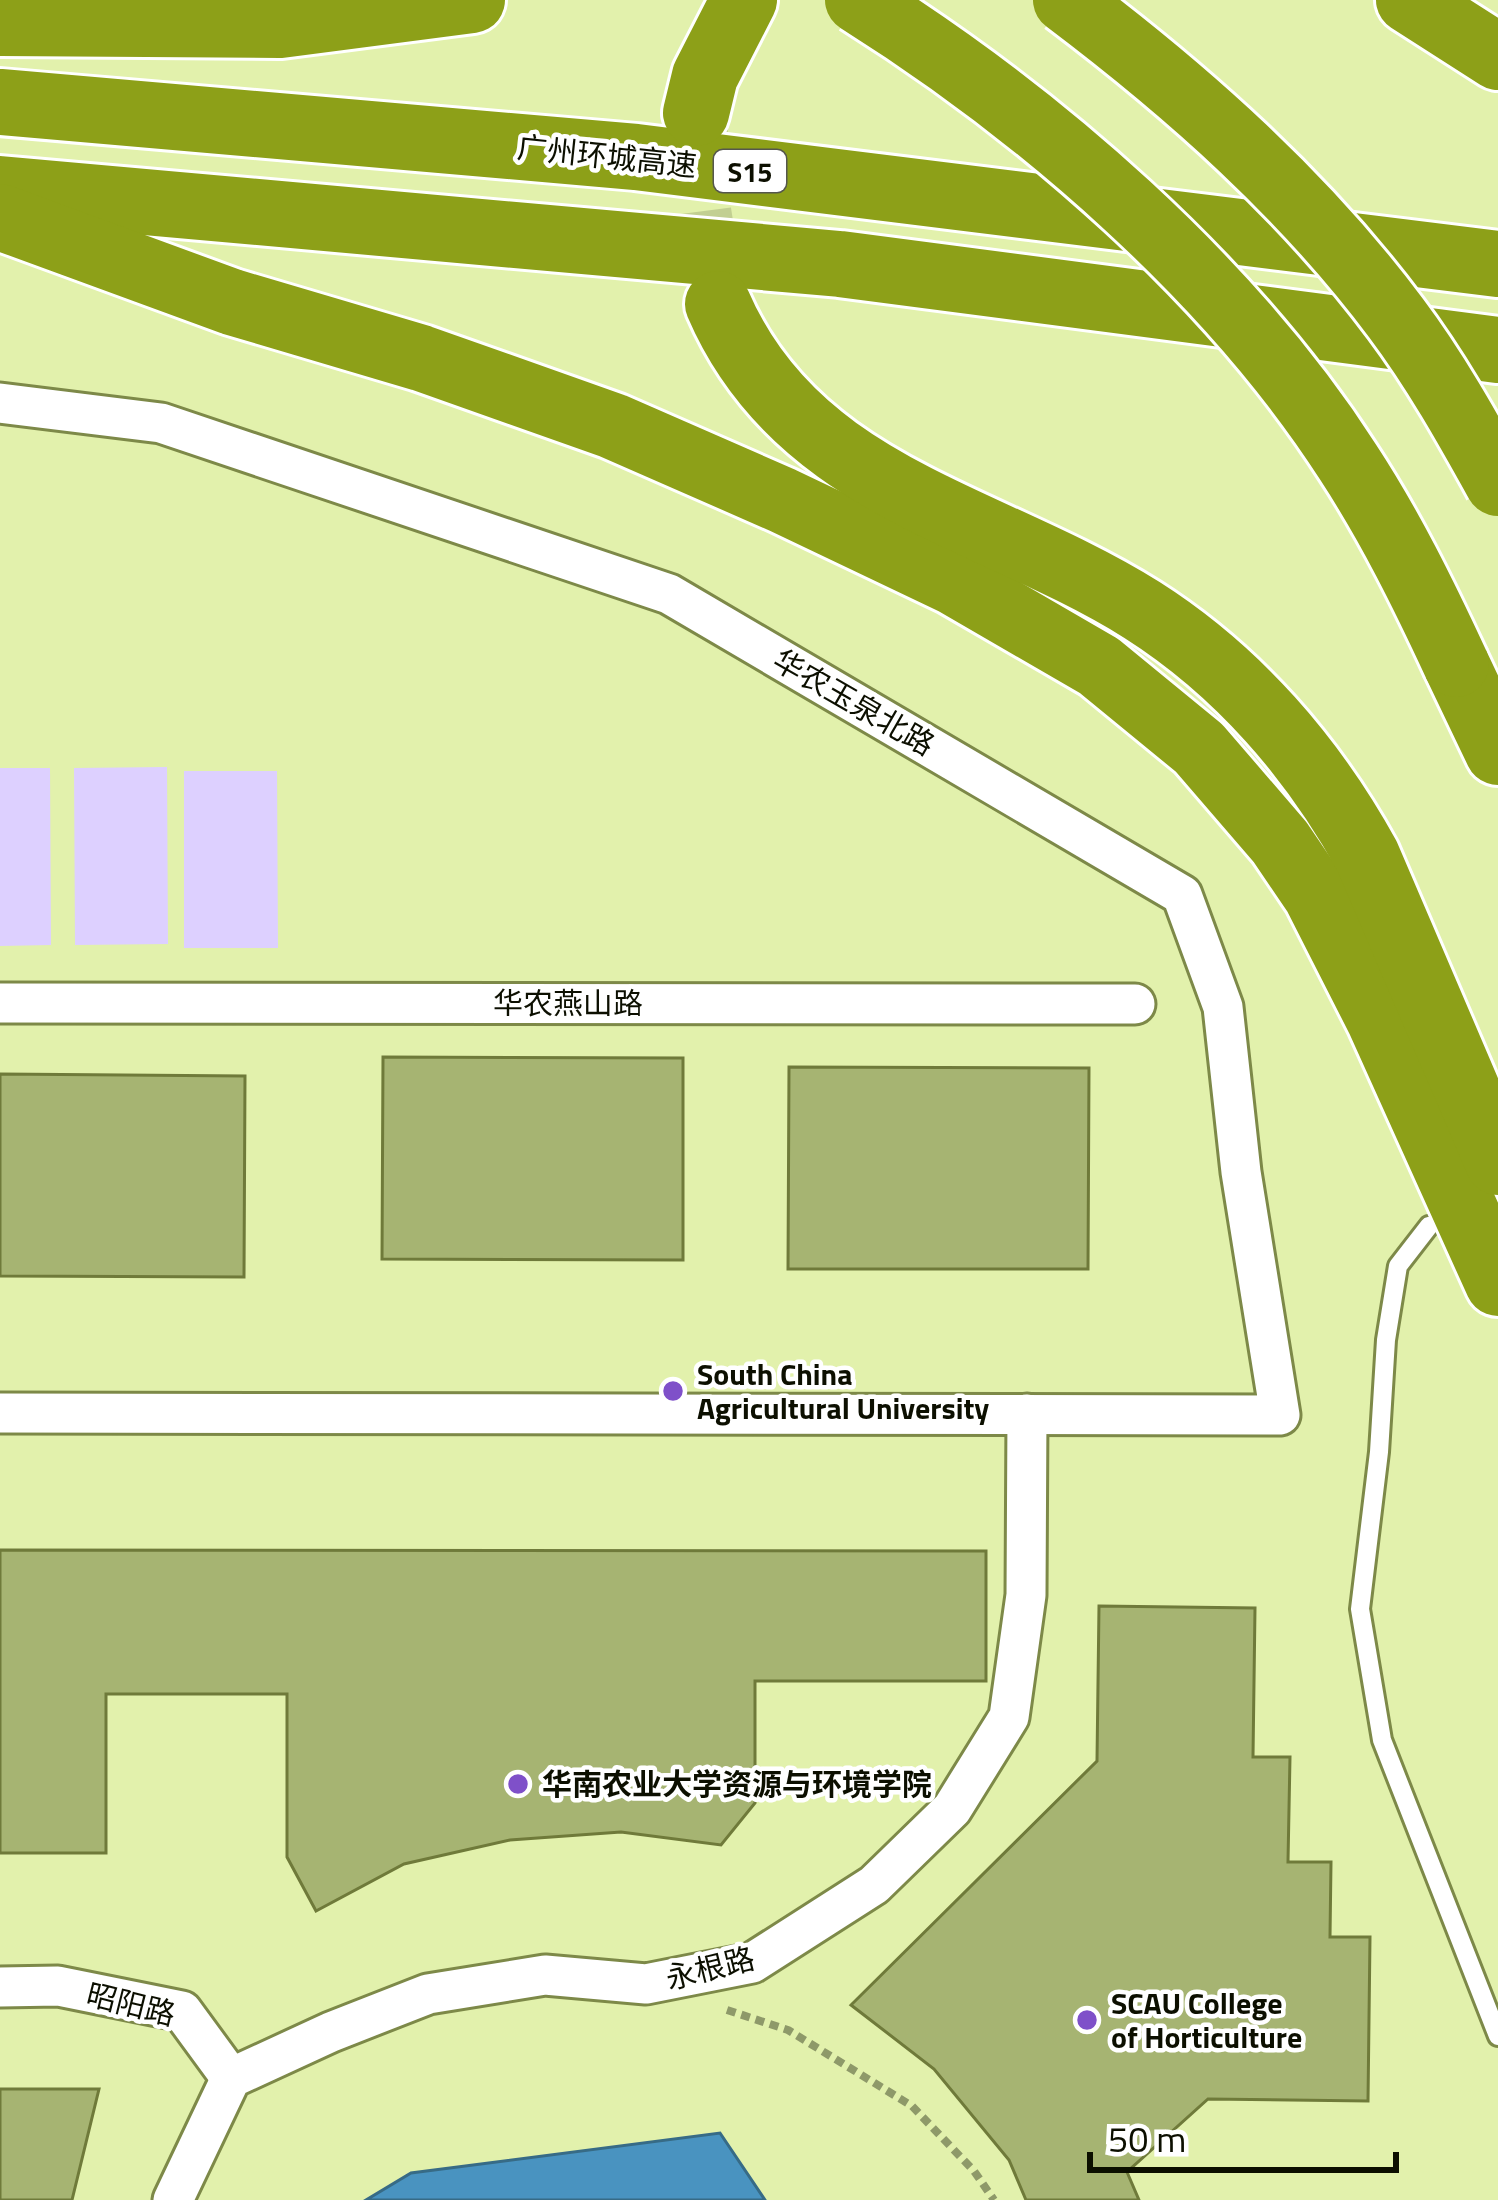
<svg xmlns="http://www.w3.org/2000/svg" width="1498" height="2200" font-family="'Titillium Web','Noto Sans SC',sans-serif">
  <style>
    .green { fill: #ddd0ff }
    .water { fill: #4993c0; stroke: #376b86; stroke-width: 3 }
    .building { fill: #a6b472; stroke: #6f7a3a; stroke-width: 3 }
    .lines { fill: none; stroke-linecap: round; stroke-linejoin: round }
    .motorway-tunnel { stroke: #c2cf92; stroke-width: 66; stroke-dasharray: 66 33; stroke-linecap: butt }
    .service-casing { stroke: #7d8948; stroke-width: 24 }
    .minor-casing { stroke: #7d8948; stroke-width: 45 }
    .motorway-casing { stroke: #fff; stroke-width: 72 }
    .path { stroke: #8e9969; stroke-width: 8; stroke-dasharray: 9 6; stroke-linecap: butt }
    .service { stroke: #fff; stroke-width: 18 }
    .minor { stroke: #fff; stroke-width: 39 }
    .motorway { stroke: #8da018; stroke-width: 66 }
    .motorway-bridge-casing { stroke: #fff; stroke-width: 72; stroke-linecap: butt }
    .motorway-bridge { stroke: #8da018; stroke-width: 66 }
    .poi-dot { fill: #7f50c9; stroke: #fff; stroke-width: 4.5 }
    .labels { text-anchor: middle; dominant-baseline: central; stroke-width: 9; stroke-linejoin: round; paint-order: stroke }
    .shield { fill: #fff; stroke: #55574c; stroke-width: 3 }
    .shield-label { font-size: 27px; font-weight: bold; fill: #0c0f00 }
    .street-label { font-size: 30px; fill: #0c0f00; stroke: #fff }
    .poi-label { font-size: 30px; font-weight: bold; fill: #0c0f00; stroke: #fff; text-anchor: start }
  </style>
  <rect width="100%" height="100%" fill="#e2f1ac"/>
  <g class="green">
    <path d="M167,767L168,944L75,945L74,768Z"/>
    <path d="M0,768H50L51,945L0,946Z"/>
    <path d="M184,771H277L278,948H184Z"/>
  </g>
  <path class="water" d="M720,2133L765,2200H366L411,2173Z"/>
  <g class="building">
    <path d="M383,1057L683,1058V1260L382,1259Z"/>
    <path d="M789,1067L1089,1068L1088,1269H788Z"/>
    <path d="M0,1074L245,1076L244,1277L0,1276Z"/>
    <path d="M0,1550L986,1551V1681H755V1803L721,1845L621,1832L510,1840L404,1864L316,1911L287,1857V1694H106V1853H0Z"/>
    <path d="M1099,1606L1255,1608L1253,1757H1290L1288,1862H1331L1330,1937H1370L1368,2101L1208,2099L1127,2172L1139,2200H1026L1009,2160L934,2069L851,2005L1097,1761Z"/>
    <path d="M0,2089H99L72,2200H0Z"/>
  </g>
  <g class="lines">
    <path class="motorway-tunnel" d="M696,113C690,180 700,241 718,304"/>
    <g class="service-casing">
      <path id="service" d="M1429,1226L1398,1266L1386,1340L1379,1452L1360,1609L1382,1740L1498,2036"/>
    </g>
    <g class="minor-casing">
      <g id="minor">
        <path d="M0,403L161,423L669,594L1182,895L1223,1007L1241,1172L1280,1415L0,1413"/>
        <path d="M0,1003L1135,1004"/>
        <path d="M0,1987L58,1986L182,2011L231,2078"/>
        <path d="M173,2200L231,2078L331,2032L428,1994L545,1975L646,1984L752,1963L874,1885L952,1809L1009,1717L1026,1595L1027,1414"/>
      </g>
    </g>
    <g class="motorway-casing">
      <g id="motorway">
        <path d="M1409,0L1498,57"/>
        <path d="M0,23L280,25L472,0"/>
        <path d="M0,102L636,157L1498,264"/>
        <path d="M696,113L705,76L744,0"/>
        <path d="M0,189L840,264L1498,350"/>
        <path d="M0,217L232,302L421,358L613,426L782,500L954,582L1099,666L1199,748L1280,842L1316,895L1379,1019L1498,1283"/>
        <path d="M718,304C797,488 989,514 1142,610C1238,671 1313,758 1367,856L1498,1162"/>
        <path d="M1456,664L1498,752"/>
      </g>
    </g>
    <path class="path" d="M727,2010L788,2030L912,2106L974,2171L994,2200"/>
    <use href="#service" class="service"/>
    <use href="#minor" class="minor"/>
    <use href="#motorway" class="motorway"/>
    <g class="motorway-bridge-casing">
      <g id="motorway-bridge">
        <path d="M858,0C1041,115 1231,280 1348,462C1390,526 1424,595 1456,664"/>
        <path d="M1066,0C1188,92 1305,196 1396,318C1435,370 1467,427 1498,483"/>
      </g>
    </g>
    <use href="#motorway-bridge" class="motorway-bridge"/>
  </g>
  <g class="poi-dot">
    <circle cx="673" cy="1391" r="12"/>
    <circle cx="518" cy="1784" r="12"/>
    <circle cx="1087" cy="2020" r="12"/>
  </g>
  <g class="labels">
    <rect class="shield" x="714" y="150" width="72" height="42" rx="9"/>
    <g class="shield-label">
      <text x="750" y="171">S15</text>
    </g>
    <g class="street-label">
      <text transform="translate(607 156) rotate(6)">广州环城高速</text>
      <text transform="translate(854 702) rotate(30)">华农玉泉北路</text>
      <text x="568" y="1003">华农燕山路</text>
      <text transform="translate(710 1968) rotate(-14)">永根路</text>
      <text transform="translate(131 2004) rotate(14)">昭阳路</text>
    </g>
    <g class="poi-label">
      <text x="697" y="1374">South China<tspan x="697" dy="34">Agricultural University</tspan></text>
      <text x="542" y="1784">华南农业大学资源与环境学院</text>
      <text x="1111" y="2003">SCAU College<tspan x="1111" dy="34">of Horticulture</tspan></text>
    </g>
  </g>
  <path d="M1090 2152v18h306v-18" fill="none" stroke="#0c0f00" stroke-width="6"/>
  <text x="1108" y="2152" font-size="36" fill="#0c0f00" stroke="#ffffff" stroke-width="9" paint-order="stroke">50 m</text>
</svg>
